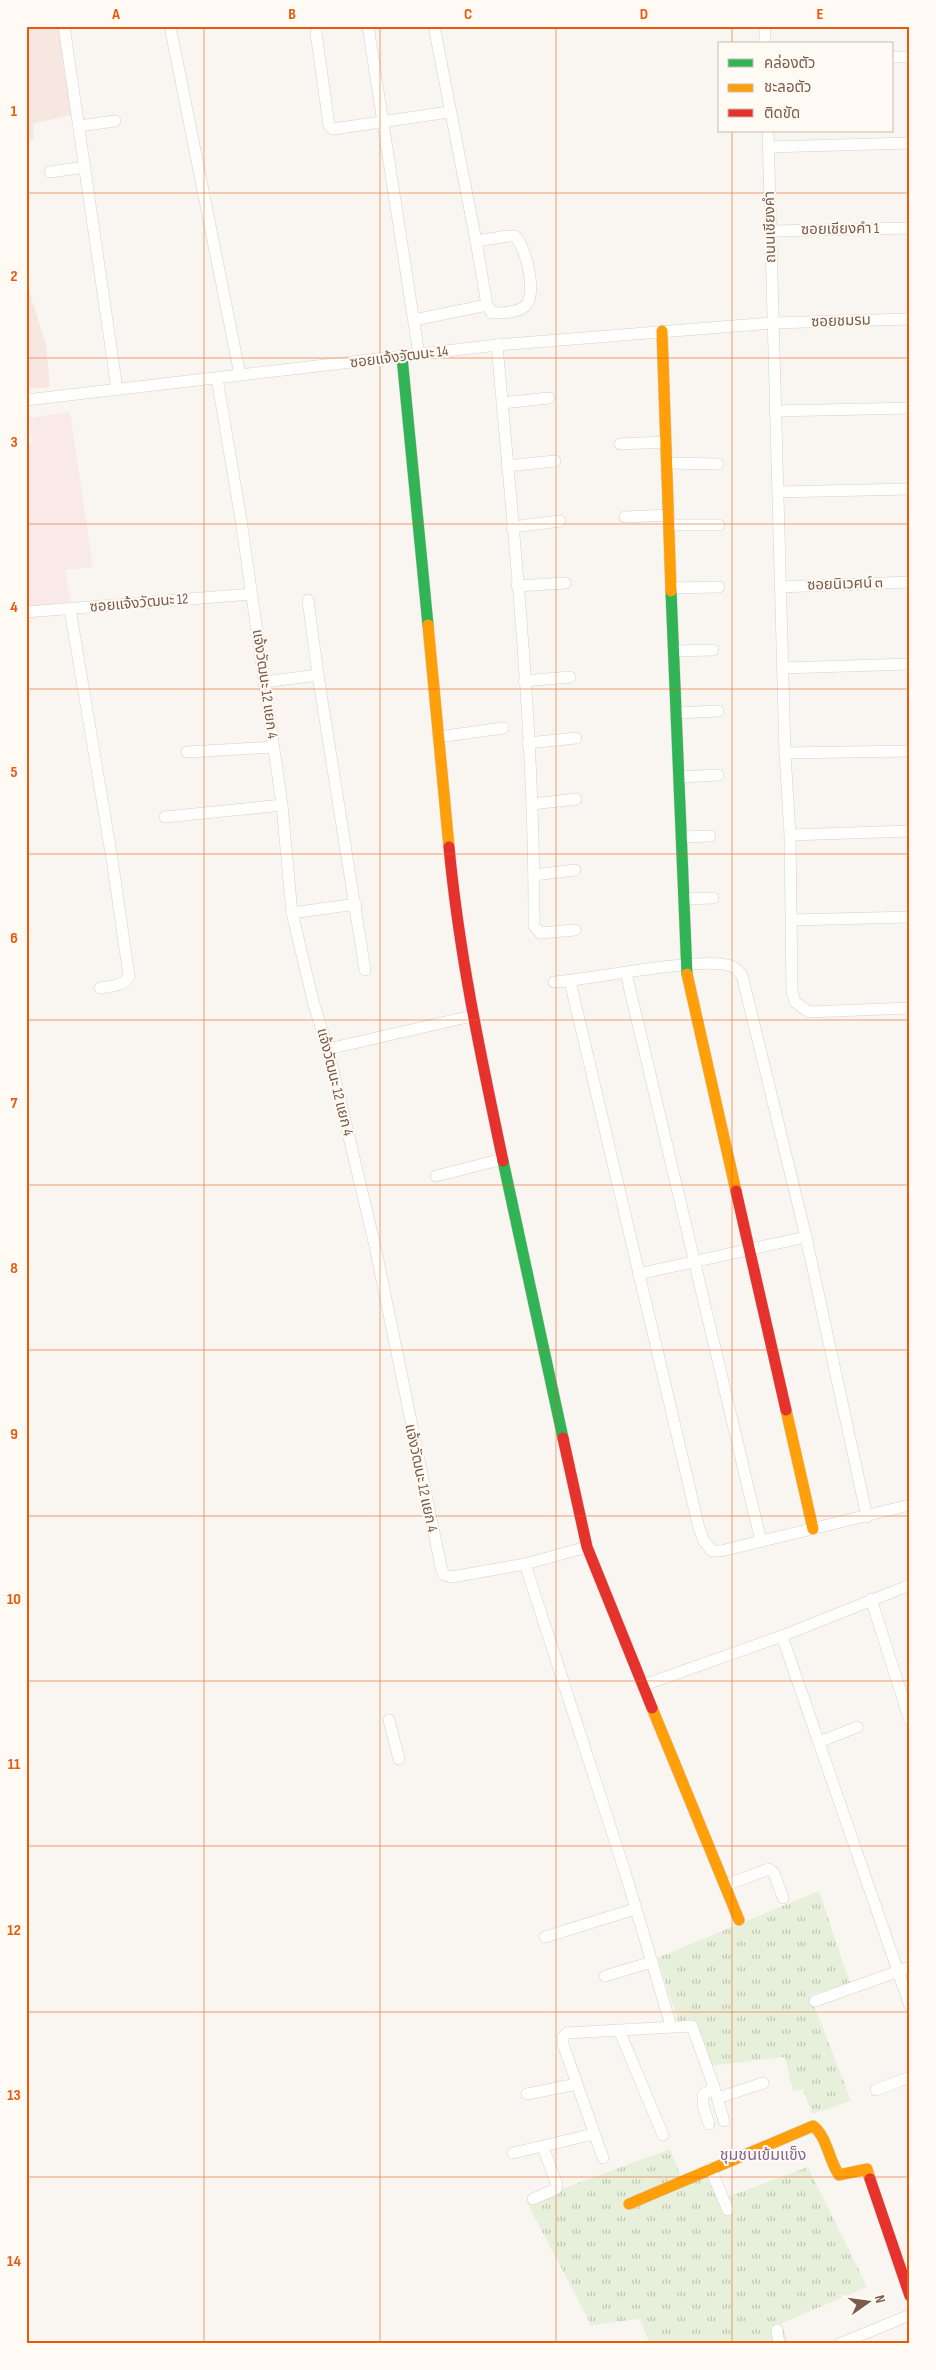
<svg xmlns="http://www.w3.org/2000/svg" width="936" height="2370" font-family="'Sofia Sans Condensed','Noto Sans Thai',sans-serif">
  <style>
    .commercial { fill: #f6e8e1 }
    .medical { fill: #fae9e9 }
    .grass { fill: url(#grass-tufts) }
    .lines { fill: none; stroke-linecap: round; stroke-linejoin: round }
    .street-casing { stroke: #d7d1cb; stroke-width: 12 }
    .fast-casing { stroke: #d9d2cb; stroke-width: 12 }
    .slow-casing { stroke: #d9d2cb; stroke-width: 12 }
    .jam-casing { stroke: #d9d2cb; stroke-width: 12 }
    .street { stroke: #fefefd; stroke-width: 11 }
    .fast { stroke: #30b455; stroke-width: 11 }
    .slow { stroke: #ff9f0a; stroke-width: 11 }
    .jam { stroke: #e5322d; stroke-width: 11 }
    .grid { fill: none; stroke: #e8590c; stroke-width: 1; stroke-opacity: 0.55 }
    .labels { text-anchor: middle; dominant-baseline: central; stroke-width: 4; stroke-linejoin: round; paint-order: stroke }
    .street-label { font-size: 15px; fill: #7a5c4d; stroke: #fffaf3 }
    .neighbourhood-label { font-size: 16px; fill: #846695; stroke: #fffaf3 }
    .neatline { fill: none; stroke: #e8590c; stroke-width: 2 }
    .grid-label { font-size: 16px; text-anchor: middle; font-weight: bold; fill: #e8590c }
  </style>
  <defs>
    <pattern id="grass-tufts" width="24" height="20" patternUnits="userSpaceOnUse" patternTransform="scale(1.25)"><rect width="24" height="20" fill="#e7f0db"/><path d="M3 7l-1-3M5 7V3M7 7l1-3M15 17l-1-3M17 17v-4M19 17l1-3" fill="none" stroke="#c0c6b4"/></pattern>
  </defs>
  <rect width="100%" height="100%" fill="#f9f5f0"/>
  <g class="commercial">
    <path d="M26,26H60L71,115L33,124L34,140L26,141Z"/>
    <path d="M26,281L46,345L50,387L26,389Z"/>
  </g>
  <path class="medical" d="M70,412L93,567L65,570L71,603L26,607V445L33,444L29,418Z"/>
  <g class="grass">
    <path d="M819,1891L850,1983L810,1995L851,2101L812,2114L803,2089L793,2091L785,2057L708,2066L696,2021L679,2023L657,1958Z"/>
    <path d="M670,2149L683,2182L711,2170L722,2199L808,2167L867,2287L782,2323L788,2344H650L640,2319L591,2325L527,2202Z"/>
  </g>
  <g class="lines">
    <g class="street-casing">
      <g id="street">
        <path d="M64,26L117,389"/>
        <path d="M170,26L240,375"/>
        <path d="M368,26L419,355"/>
        <path d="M434,26L476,241"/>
        <path d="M765,26V44"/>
        <path d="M316,33L329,125L333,129L449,112"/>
        <path d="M892,57H910"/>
        <path d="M79,126L115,121"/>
        <path d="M768,131L785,753L790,835L792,991L795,1002L809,1012L910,1008"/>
        <path d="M768,147L910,143"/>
        <path d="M50,172L85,167"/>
        <path d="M771,231L910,228"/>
        <path d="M508,236H515C526,247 537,292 526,305C519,313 502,313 492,313L487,305L476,241Z"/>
        <path d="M414,320L487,305"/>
        <path d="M497,345C514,538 535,733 534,926L540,933L575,930"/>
        <path d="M217,378L241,520L282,805L292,913L314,1005L328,1049L375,1246L441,1567L444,1575L452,1577L525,1564L587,1547"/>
        <path d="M26,400L497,345L772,323L910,319"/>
        <path d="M502,403L549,398"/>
        <path d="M775,411L910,408"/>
        <path d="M620,444L666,442"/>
        <path d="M667,463L718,464"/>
        <path d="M507,466L555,461"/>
        <path d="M778,492L910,489"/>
        <path d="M625,517L669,515"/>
        <path d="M669,525H719"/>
        <path d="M512,527L560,521"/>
        <path d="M517,586L565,583"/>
        <path d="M780,587L910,582"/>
        <path d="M672,588L719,587"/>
        <path d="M308,600L318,675L365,970"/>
        <path d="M70,609L112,859L129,976C123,987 111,986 100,988"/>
        <path d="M26,612L252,594"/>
        <path d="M674,651L713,650"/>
        <path d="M783,668L910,664"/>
        <path d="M524,681L570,677"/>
        <path d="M264,682L318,675"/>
        <path d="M677,713L718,711"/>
        <path d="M438,737L503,728"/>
        <path d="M528,743L576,738"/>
        <path d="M187,752L274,747"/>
        <path d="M785,753L910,751"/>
        <path d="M679,777L718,775"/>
        <path d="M532,804L576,799"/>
        <path d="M165,817L282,805"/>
        <path d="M790,835L910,831"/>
        <path d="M681,837L710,836"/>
        <path d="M534,875L575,870"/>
        <path d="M684,899L713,898"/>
        <path d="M292,913L356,904"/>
        <path d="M792,920L910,917"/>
        <path d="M626,973L761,1542"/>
        <path d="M570,981L699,1528L704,1541L712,1551H721L910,1505"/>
        <path d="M554,982C588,980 710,954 733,967C736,968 739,973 742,975L806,1237L867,1517"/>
        <path d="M328,1049L472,1016"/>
        <path d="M436,1176L503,1159"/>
        <path d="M638,1274L806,1237"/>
        <path d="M525,1564L625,1872L671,2026"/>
        <path d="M871,1599L910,1721"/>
        <path d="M782,1636L910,2006"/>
        <path d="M644,1685L782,1636L910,1585"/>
        <path d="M389,1720L399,1759"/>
        <path d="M819,1742L857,1727"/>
        <path d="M726,1885L769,1869L774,1873L783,1898"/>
        <path d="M545,1937L635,1909"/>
        <path d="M605,1976L652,1962"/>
        <path d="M815,2001L910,1967"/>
        <path d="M619,2030L663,2135"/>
        <path d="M876,2090L910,2077"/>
        <path d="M527,2094L577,2084"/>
        <path d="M718,2098L763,2083"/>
        <path d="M709,2124L703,2105V2095L714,2087"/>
        <path d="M513,2153L594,2134"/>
        <path d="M603,2158L563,2044V2037L567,2033L692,2026L714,2087L724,2121"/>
        <path d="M710,2168L728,2210"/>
        <path d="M533,2199L556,2189L557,2185L543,2147"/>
        <path d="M777,2330L779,2344"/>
        <path d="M839,2344L910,2315"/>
      </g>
    </g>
    <g class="fast-casing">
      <g id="fast">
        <path d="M402,357L428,625"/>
        <path d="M671,591L687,974"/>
        <path d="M503,1161L563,1438"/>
      </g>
    </g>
    <g class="slow-casing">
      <g id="slow">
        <path d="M662,331L671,591"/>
        <path d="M428,625L449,847"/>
        <path d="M687,974L736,1191"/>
        <path d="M786,1410L813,1529"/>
        <path d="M652,1708L739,1920"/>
        <path d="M629,2204L813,2126C827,2136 829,2161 839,2175L867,2169L870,2179"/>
      </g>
    </g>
    <g class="jam-casing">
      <g id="jam">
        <path d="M449,847C459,954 481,1057 503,1161"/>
        <path d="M736,1191L786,1410"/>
        <path d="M563,1438L587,1547L652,1708"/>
        <path d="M870,2179L910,2296"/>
      </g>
    </g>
    <use href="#street" class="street"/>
    <use href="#fast" class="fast"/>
    <use href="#slow" class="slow"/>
    <use href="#jam" class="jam"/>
  </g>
  <path class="grid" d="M204,26V2344M380,26V2344M556,26V2344M732,26V44M732,131V2344M26,193H910M26,358H910M26,524H910M26,689H910M26,854H910M26,1020H910M26,1185H910M26,1350H910M26,1516H910M26,1681H910M26,1846H910M26,2012H910M26,2177H910"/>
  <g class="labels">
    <g class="street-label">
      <text transform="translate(770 227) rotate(-91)">ถนนเชียงคำ</text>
      <text transform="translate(840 229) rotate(-1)">ซอยเชียงคำ 1</text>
      <text transform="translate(841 321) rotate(-2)">ซอยชมรม</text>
      <text transform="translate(399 357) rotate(-7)">ซอยแจ้งวัฒนะ 14</text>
      <text transform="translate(845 584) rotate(-2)">ซอยนิเวศน์ ๓</text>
      <text transform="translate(139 603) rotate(-5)">ซอยแจ้งวัฒนะ 12</text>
      <text transform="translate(265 684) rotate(82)">แจ้งวัฒนะ 12 แยก 4</text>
      <text transform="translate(335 1082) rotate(76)">แจ้งวัฒนะ 12 แยก 4</text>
      <text transform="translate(421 1478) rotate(78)">แจ้งวัฒนะ 12 แยก 4</text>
    </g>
    <g class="neighbourhood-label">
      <text x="763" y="2155">ชุมชนเข้มแข็ง</text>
    </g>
  </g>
  <rect width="936" height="2370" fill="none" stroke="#fffaf3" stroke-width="55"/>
  <rect x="718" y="42" width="175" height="90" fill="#fffaf3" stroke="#cabbb1"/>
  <rect x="728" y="59" width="25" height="8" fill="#30b455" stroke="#cabbb1"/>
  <text x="764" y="68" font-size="15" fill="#7a5c4d">คล่องตัว</text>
  <rect x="728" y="84" width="25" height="8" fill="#ff9f0a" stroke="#cabbb1"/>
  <text x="764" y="92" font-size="15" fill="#7a5c4d">ชะลอตัว</text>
  <rect x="728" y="109" width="25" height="8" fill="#e5322d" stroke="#cabbb1"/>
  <text x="764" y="118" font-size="15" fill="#7a5c4d">ติดขัด</text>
  <g transform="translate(868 2302) rotate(76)" stroke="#fffaf3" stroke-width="4" paint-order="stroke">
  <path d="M0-4L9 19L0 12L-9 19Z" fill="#7a5c4d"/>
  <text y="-8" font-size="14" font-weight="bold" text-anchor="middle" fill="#7a5c4d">N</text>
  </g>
  <rect x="28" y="28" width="880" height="2314" class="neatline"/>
  <g class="grid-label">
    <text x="116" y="19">A</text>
    <text x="292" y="19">B</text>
    <text x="468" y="19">C</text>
    <text x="644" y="19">D</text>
    <text x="820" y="19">E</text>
    <text x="14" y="116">1</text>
    <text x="14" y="281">2</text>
    <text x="14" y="447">3</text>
    <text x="14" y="612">4</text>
    <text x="14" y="777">5</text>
    <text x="14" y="943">6</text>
    <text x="14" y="1108">7</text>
    <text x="14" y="1273">8</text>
    <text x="14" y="1439">9</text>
    <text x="14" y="1604">10</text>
    <text x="14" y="1769">11</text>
    <text x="14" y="1935">12</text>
    <text x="14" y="2100">13</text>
    <text x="14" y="2266">14</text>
  </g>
</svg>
